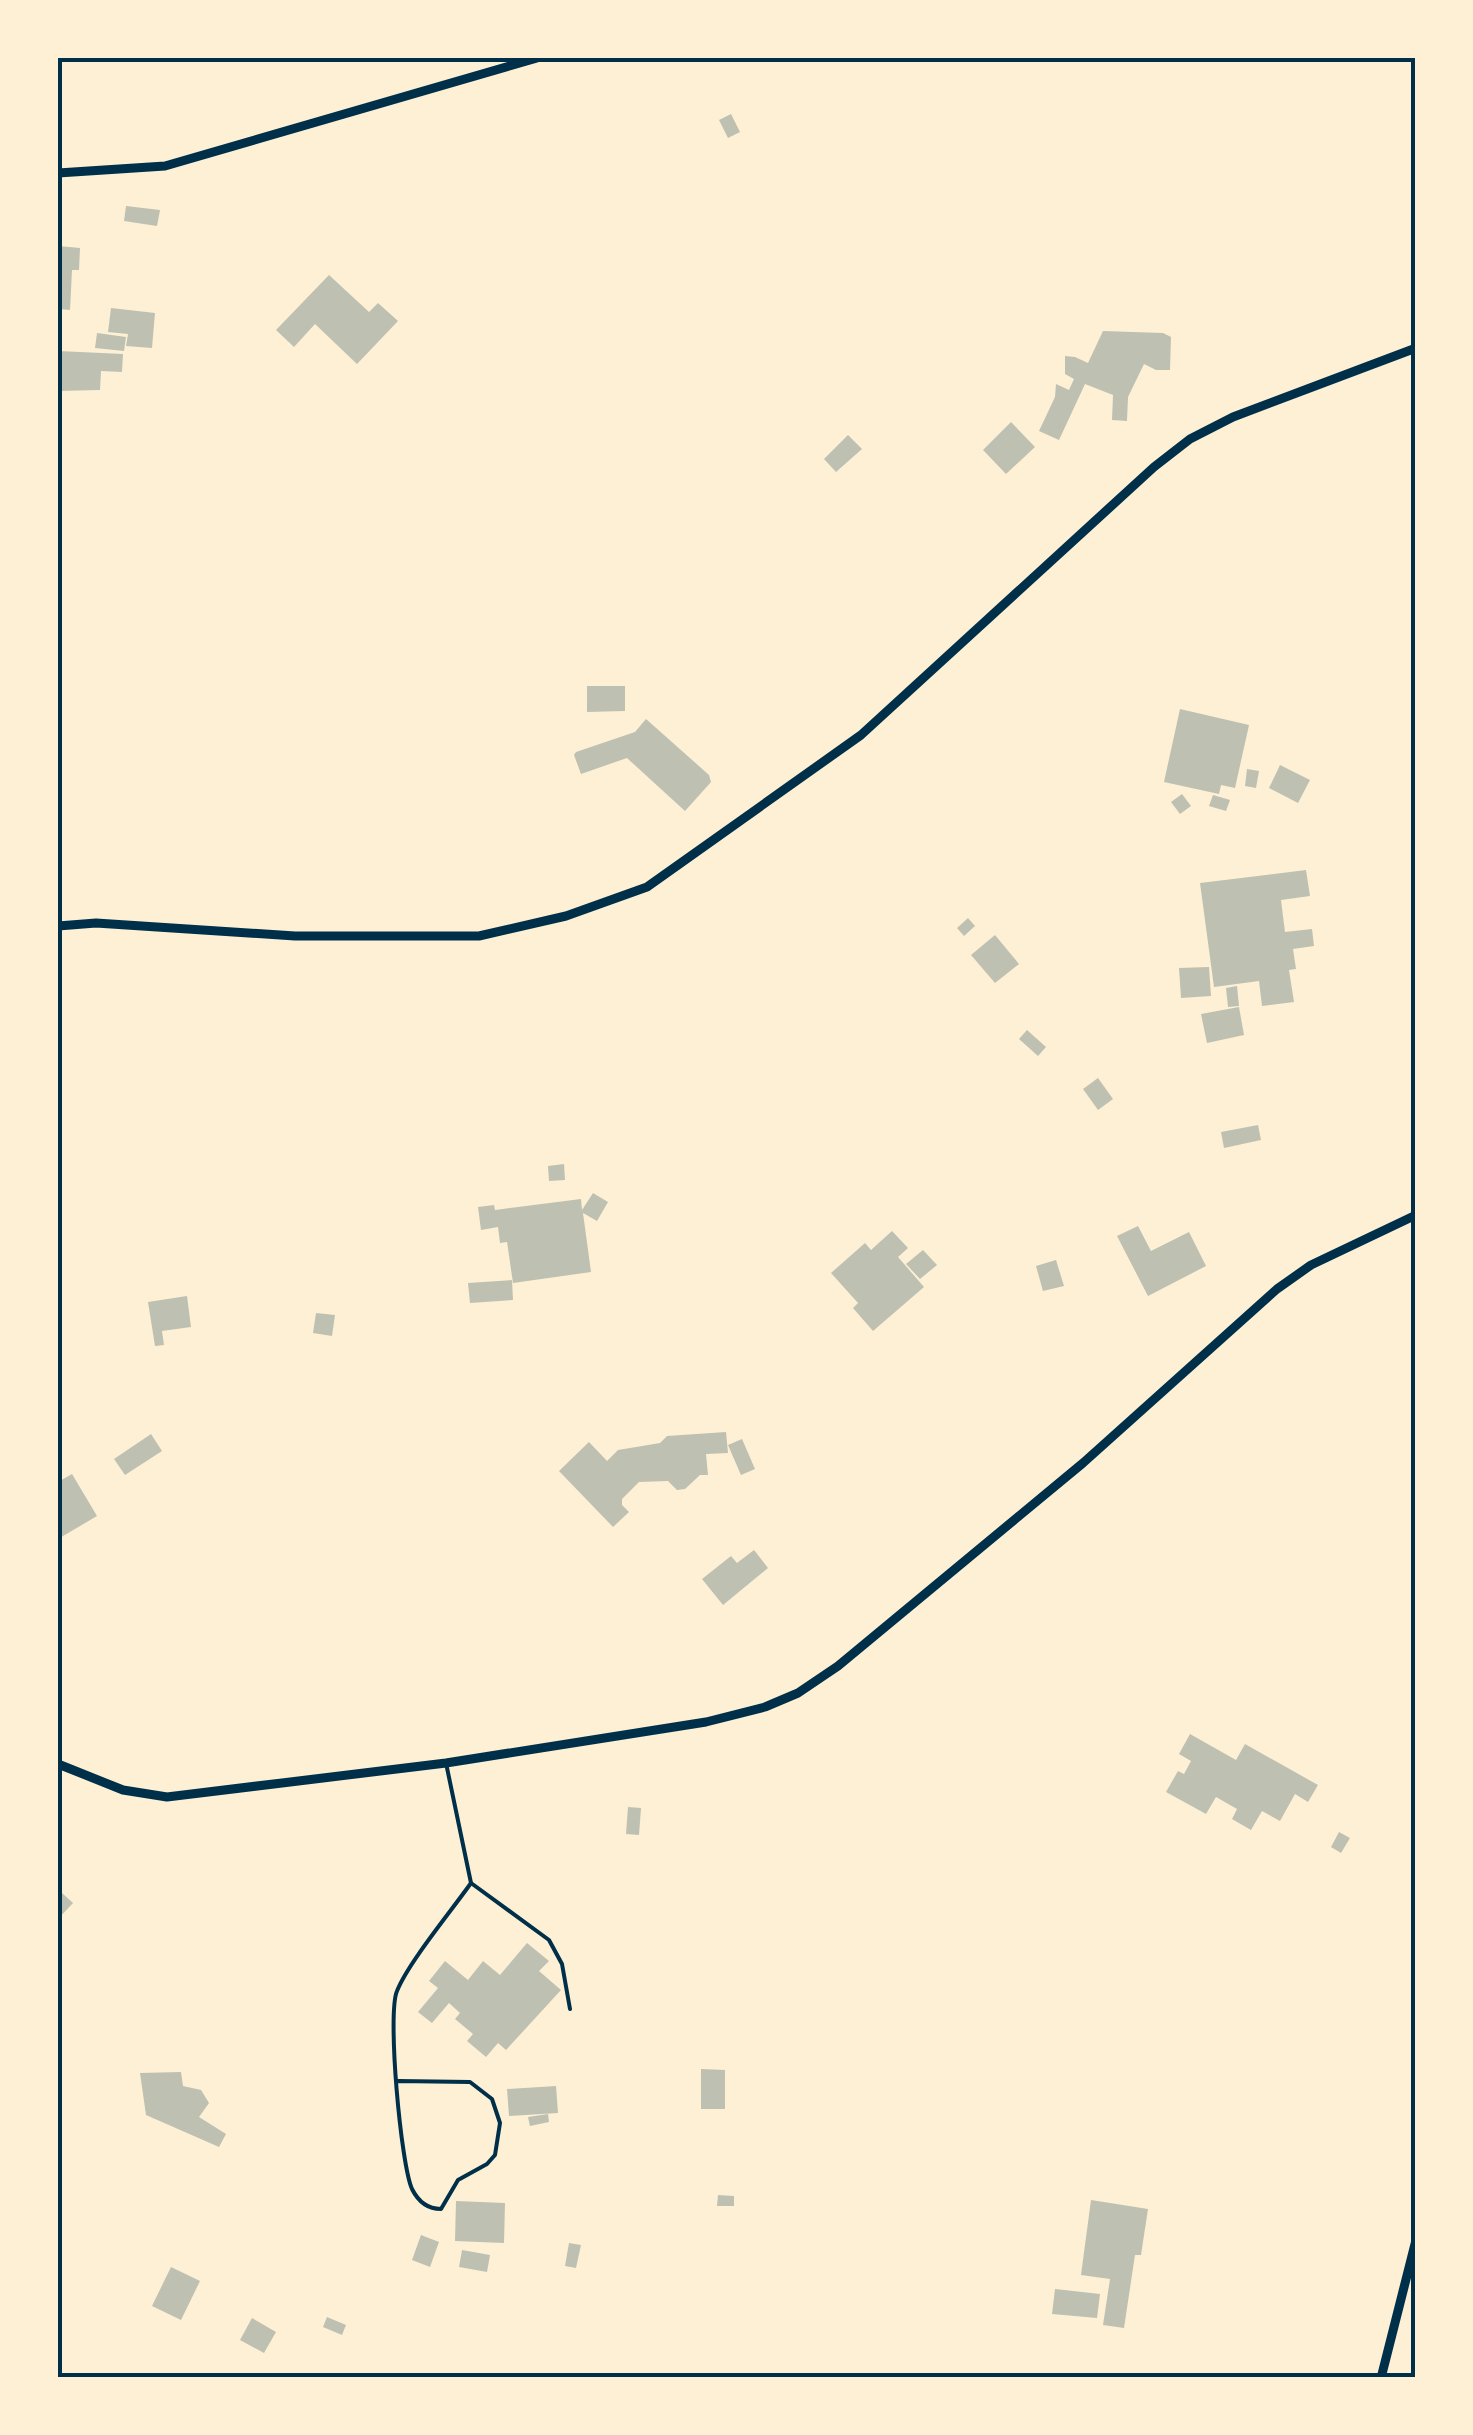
<svg xmlns="http://www.w3.org/2000/svg" width="1473" height="2435" font-family="Ubuntu,sans-serif">
  <style>
    .building { fill: #bec0b2 }
    .lines { fill: none; stroke-linecap: round; stroke-linejoin: round }
    .service { stroke: #003049; stroke-width: 4 }
    .minor { stroke: #003049; stroke-width: 9 }
    .neatline { fill: none; stroke: #003049; stroke-width: 4 }
  </style>
  <rect width="100%" height="100%" fill="#fdf0d5"/>
  <g class="building">
    <path d="M731,114L740,132L728,138L719,120Z"/>
    <path d="M126,206L160,210L157,226L124,221Z"/>
    <path d="M58,246L80,248L79,270H72L70,310L58,309Z"/>
    <path d="M329,275L369,312L378,303L398,321L357,364L315,324L294,347L276,330Z"/>
    <path d="M111,308L155,313L152,348L126,346L128,334L108,332Z"/>
    <path d="M1103,331L1163,333L1171,337L1170,370H1156L1144,364L1128,397L1127,421L1112,420L1113,395L1085,384L1059,440L1039,431L1055,397L1056,384L1069,390L1074,379L1065,374V356L1075,357L1088,363Z"/>
    <path d="M97,333L126,337L124,351L95,348Z"/>
    <path d="M58,351L123,354L122,372L101,371L100,390L58,391Z"/>
    <path d="M1011,422L1035,447L1006,474L983,450Z"/>
    <path d="M848,435L862,449L836,472L824,459Z"/>
    <path d="M587,686H625V711L587,712Z"/>
    <path d="M1180,709L1249,725L1235,788L1221,785L1219,794L1164,782Z"/>
    <path d="M646,719L709,775L711,782L685,811L627,758L581,774L574,755L576,752L635,732Z"/>
    <path d="M1280,765L1310,780L1298,803L1269,788Z"/>
    <path d="M1247,769L1259,771L1256,788L1245,786Z"/>
    <path d="M1182,794L1191,806L1180,814L1171,802Z"/>
    <path d="M1213,795L1230,800L1226,811L1209,806Z"/>
    <path d="M1306,870L1310,896L1281,900L1285,932L1312,929L1314,946L1293,949L1296,969L1289,970L1294,1002L1262,1006L1259,981L1214,987L1200,883Z"/>
    <path d="M968,918L975,926L964,936L957,928Z"/>
    <path d="M995,935L1019,964L995,983L971,955Z"/>
    <path d="M1209,967L1211,996L1181,998L1179,968Z"/>
    <path d="M1237,986L1239,1006L1228,1007L1226,988Z"/>
    <path d="M1239,1007L1244,1035L1207,1043L1201,1014Z"/>
    <path d="M1027,1030L1046,1047L1038,1056L1019,1039Z"/>
    <path d="M1098,1078L1113,1099L1098,1110L1083,1089Z"/>
    <path d="M1258,1125L1261,1140L1224,1148L1221,1132Z"/>
    <path d="M564,1164L565,1180L549,1181L548,1166Z"/>
    <path d="M593,1193L608,1202L597,1221L583,1213L591,1272L513,1283L507,1242L500,1243L498,1227L481,1230L478,1207L494,1205L495,1210L581,1199L582,1210Z"/>
    <path d="M1138,1226L1151,1251L1189,1232L1206,1266L1148,1296L1117,1236Z"/>
    <path d="M892,1231L908,1248L898,1257L924,1287L873,1331L853,1308L858,1303L831,1273L865,1243L871,1250Z"/>
    <path d="M923,1250L937,1265L920,1279L906,1264Z"/>
    <path d="M1056,1260L1064,1286L1043,1291L1036,1266Z"/>
    <path d="M512,1280L513,1300L470,1303L468,1283Z"/>
    <path d="M187,1296L191,1327L162,1331L164,1345L155,1346L148,1302Z"/>
    <path d="M316,1313L335,1315L332,1336L313,1333Z"/>
    <path d="M726,1432L728,1453L706,1454L708,1475H700L685,1489L677,1490L668,1481L639,1482L622,1499V1505L629,1512L613,1527L559,1471L589,1442L607,1461L618,1450L660,1443L667,1436Z"/>
    <path d="M151,1434L162,1451L125,1475L114,1459Z"/>
    <path d="M742,1439L755,1469L741,1475L728,1445Z"/>
    <path d="M72,1474L97,1516L58,1539V1482Z"/>
    <path d="M754,1550L768,1568L723,1605L702,1579L731,1556L737,1563Z"/>
    <path d="M1190,1734L1236,1760L1245,1744L1318,1785L1308,1802L1295,1794L1280,1821L1262,1811L1251,1830L1232,1819L1237,1809L1216,1797L1206,1814L1166,1792L1178,1771L1184,1774L1191,1761L1179,1754Z"/>
    <path d="M628,1807L641,1808L639,1835L626,1834Z"/>
    <path d="M1339,1832L1350,1838L1341,1853L1331,1847Z"/>
    <path d="M62,1893L73,1903L58,1919V1897Z"/>
    <path d="M527,1943L549,1961L539,1971L561,1990L506,2050L498,2043L486,2057L467,2041L473,2034L455,2019L460,2013L449,2003L432,2023L418,2012L438,1988L429,1981L445,1961L468,1980L483,1961L500,1975Z"/>
    <path d="M701,2069L725,2070V2109H701Z"/>
    <path d="M181,2072L183,2086L201,2090L209,2103L199,2117L226,2134L219,2147L146,2115L140,2073Z"/>
    <path d="M556,2086L558,2113L509,2116L507,2089Z"/>
    <path d="M548,2114L549,2122L530,2126L528,2117Z"/>
    <path d="M718,2195L734,2196V2206H717Z"/>
    <path d="M1091,2200L1148,2209L1141,2255H1135L1124,2328L1103,2325L1110,2279L1081,2275Z"/>
    <path d="M456,2201L505,2203L504,2243L455,2241Z"/>
    <path d="M421,2235L439,2242L430,2267L412,2260Z"/>
    <path d="M569,2243L581,2245L576,2268L565,2266Z"/>
    <path d="M462,2250L490,2255L487,2272L459,2267Z"/>
    <path d="M171,2267L200,2281L181,2320L152,2306Z"/>
    <path d="M1055,2289L1100,2294L1097,2318L1052,2314Z"/>
    <path d="M327,2317L346,2325L342,2335L323,2327Z"/>
    <path d="M252,2318L276,2332L264,2353L240,2340Z"/>
  </g>
  <g class="lines">
    <g class="service">
      <path d="M471,1883L549,1940L562,1964L570,2009"/>
      <path d="M398,2081L470,2082L492,2099L500,2123L495,2155L487,2164L458,2180L441,2209C427,2209 418,2201 412,2189C401,2165 387,2014 397,1991C408,1963 452,1910 471,1883L446,1763"/>
    </g>
    <g class="minor">
      <path d="M58,173L165,166L537,58"/>
      <path d="M58,926L96,923L295,936H479L566,916L647,887L861,735L1154,467L1190,439L1233,417L1416,348"/>
      <path d="M58,1764L123,1790L167,1797L446,1763L706,1722L765,1707L798,1693L838,1666L1083,1463L1277,1289L1311,1265L1416,1215"/>
      <path d="M1381,2378L1416,2240"/>
    </g>
  </g>
  <rect width="1473" height="2435" fill="none" stroke="#fdf0d5" stroke-width="120"/>
  <rect x="60" y="60" width="1353" height="2315" class="neatline"/>
</svg>
